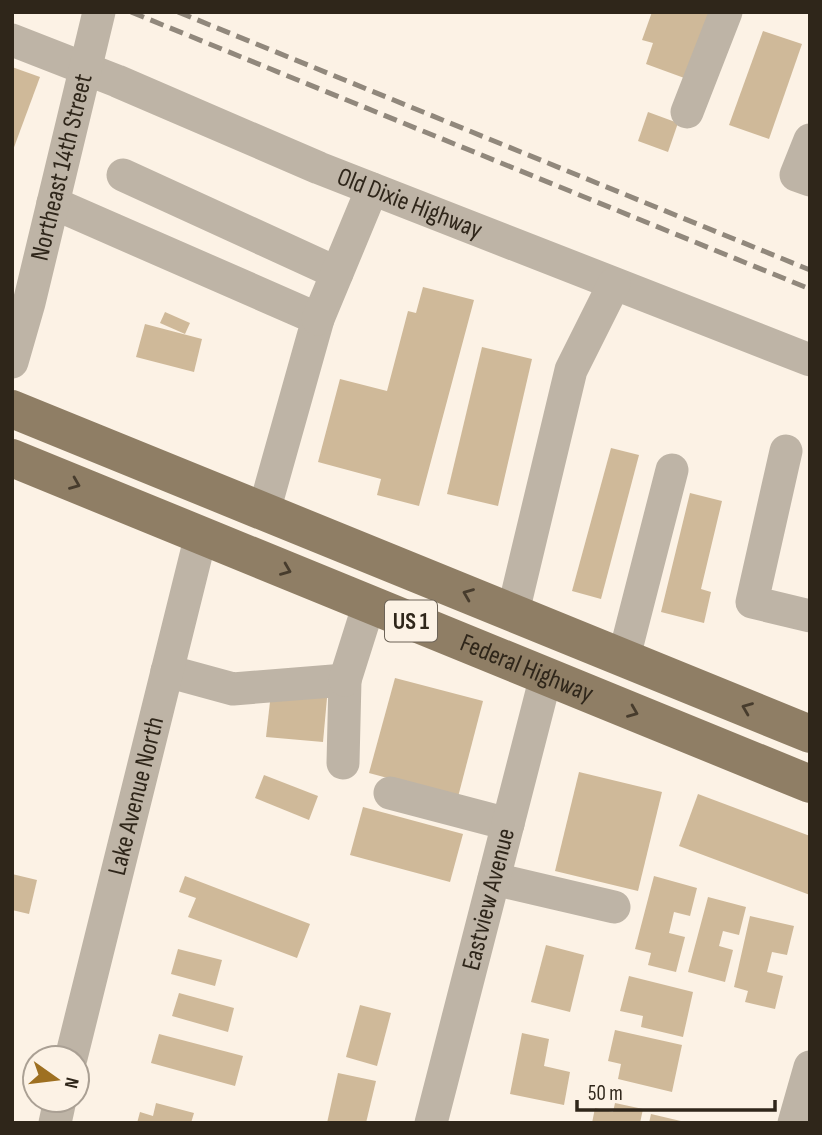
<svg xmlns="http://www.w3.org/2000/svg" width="822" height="1135" font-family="'Sofia Sans Condensed',sans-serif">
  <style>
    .building { fill: #cfb999 }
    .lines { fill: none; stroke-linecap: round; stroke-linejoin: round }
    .minor { stroke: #beb4a6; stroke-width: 33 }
    .major { stroke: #8f7e65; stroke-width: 38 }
    .rail { stroke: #91887c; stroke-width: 5; stroke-dasharray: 14 7; stroke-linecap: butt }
    .oneway { stroke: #473c2d }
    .labels { text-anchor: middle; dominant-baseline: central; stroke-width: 5; stroke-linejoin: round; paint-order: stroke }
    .shield { fill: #fcf2e5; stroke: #6c6357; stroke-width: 2 }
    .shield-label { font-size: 24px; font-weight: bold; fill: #2f261a }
    .street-label { font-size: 26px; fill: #2f261a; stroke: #fcf2e5 }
  </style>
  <rect width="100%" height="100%" fill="#fcf2e5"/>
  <g class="building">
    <path d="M652,12H710L687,79L646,64L653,43L642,40Z"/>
    <path d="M763,31L802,44L769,139L729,125Z"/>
    <path d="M12,67L40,77L13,150H12Z"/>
    <path d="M648,112L678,123L668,152L638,141Z"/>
    <path d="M423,287L474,300L419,506L377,495L381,479L318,462L340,379L387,391L408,311L416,313Z"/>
    <path d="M165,312L190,323L185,334L160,323Z"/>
    <path d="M145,324L202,339L194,372L136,357Z"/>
    <path d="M482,347L532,359L498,506L447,494Z"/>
    <path d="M611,448L639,455L601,599L572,591Z"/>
    <path d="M690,493L722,501L701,589L711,592L704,623L661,612Z"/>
    <path d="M395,678L483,701L458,797L369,773Z"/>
    <path d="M271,693L327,698L323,742L266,737Z"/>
    <path d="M579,772L662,792L638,891L555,871Z"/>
    <path d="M264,775L318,796L309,820L255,798Z"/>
    <path d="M698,794L810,836V895L679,846Z"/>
    <path d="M363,807L463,834L450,882L350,855Z"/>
    <path d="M12,874L37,880L29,914L12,910Z"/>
    <path d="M185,876L310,924L297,958L188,917L196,898L179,892Z"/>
    <path d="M654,876L697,888L690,916L674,912L669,933L685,937L676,972L648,965L651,953L635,949Z"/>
    <path d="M708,897L746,907L739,935L723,931L719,946L733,950L725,982L688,972Z"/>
    <path d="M750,916L794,926L787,955L772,952L767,972L783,976L775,1009L745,1002L748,991L734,987Z"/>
    <path d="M546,945L584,955L570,1012L531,1002Z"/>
    <path d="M178,949L222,960L215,986L171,974Z"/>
    <path d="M629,976L693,992L683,1037L641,1027L643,1016L620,1011Z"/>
    <path d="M179,993L234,1008L228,1032L172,1016Z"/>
    <path d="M360,1005L391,1013L377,1066L346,1057Z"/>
    <path d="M615,1030L682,1045L672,1092L618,1079L621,1064L608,1061Z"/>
    <path d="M522,1033L549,1039L544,1066L570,1072L564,1105L510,1094Z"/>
    <path d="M159,1034L243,1056L235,1086L151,1063Z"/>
    <path d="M338,1073L376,1081L366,1123H327Z"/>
    <path d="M156,1103L194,1113L191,1123H137L140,1112L153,1116Z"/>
    <path d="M615,1103L643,1109L640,1123H592L595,1108L613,1112Z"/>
    <path d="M651,1114L685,1122L684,1123H649Z"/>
  </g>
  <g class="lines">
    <g class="minor">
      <path id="s1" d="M12,40L117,81L319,168L810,360"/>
      <path d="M687,112L726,12"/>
      <path d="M810,140L796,175L810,180"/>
      <path d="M123,175L337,273"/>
      <path d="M53,203L318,319L264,511"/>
      <path d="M318,319L372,189"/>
      <path id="s2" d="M12,362L29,303L99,12"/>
      <path d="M786,451L752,602L810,616"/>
      <path d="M513,612L571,370L614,284"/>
      <path d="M624,657L672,470"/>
      <path d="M167,671L233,689L345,680L343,763"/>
      <path d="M345,680L369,604"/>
      <path d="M390,793L508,824"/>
      <path d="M494,879L614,907"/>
      <path id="s3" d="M71,1058L201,535"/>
      <path d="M55,1123L60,1100"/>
      <path id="s4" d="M431,1123L546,676"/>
      <path d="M794,1123L810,1067"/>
    </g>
    <g class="major">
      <path d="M12,409L810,734"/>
      <path id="s5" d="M12,458L810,784"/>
    </g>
    <g class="rail">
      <path d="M131,12L810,289"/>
      <path d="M178,12L810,270"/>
    </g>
  </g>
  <defs><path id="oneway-chevron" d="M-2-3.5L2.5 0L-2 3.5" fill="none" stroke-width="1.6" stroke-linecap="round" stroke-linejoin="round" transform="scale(1.75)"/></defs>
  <g class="oneway">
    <use href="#oneway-chevron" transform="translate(75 484) rotate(22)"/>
    <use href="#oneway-chevron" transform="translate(286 570) rotate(22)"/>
    <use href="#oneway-chevron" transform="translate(468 594) rotate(-158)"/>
    <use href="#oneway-chevron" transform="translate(747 708) rotate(-158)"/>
    <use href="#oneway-chevron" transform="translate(633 712) rotate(22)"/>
  </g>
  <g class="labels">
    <rect class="shield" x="385" y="600.5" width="52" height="41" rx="5"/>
    <g class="shield-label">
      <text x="411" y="621">US 1</text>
    </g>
    <g class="street-label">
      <text stroke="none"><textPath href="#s2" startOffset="201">Northeast 14th Street</textPath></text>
      <text stroke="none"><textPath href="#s1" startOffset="430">Old Dixie Highway</textPath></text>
      <text stroke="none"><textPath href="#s5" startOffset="556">Federal Highway</textPath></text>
      <text stroke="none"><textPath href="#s3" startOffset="270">Lake Avenue North</textPath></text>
      <text stroke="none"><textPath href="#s4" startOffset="231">Eastview Avenue</textPath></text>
    </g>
  </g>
  <rect width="822" height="1135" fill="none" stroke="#2f261a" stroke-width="28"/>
  <g transform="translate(56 1079) rotate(104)"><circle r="33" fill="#fcf2e5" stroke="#aaa094" stroke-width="2"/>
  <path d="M0-5L12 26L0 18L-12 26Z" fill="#9e7021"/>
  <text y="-10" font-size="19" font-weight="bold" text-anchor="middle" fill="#2f261a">N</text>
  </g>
  <path d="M577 1100v10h198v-10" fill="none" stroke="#2f261a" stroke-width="3.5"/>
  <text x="588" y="1100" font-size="21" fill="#2f261a" stroke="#fcf2e5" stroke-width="5" paint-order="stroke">50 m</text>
</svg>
